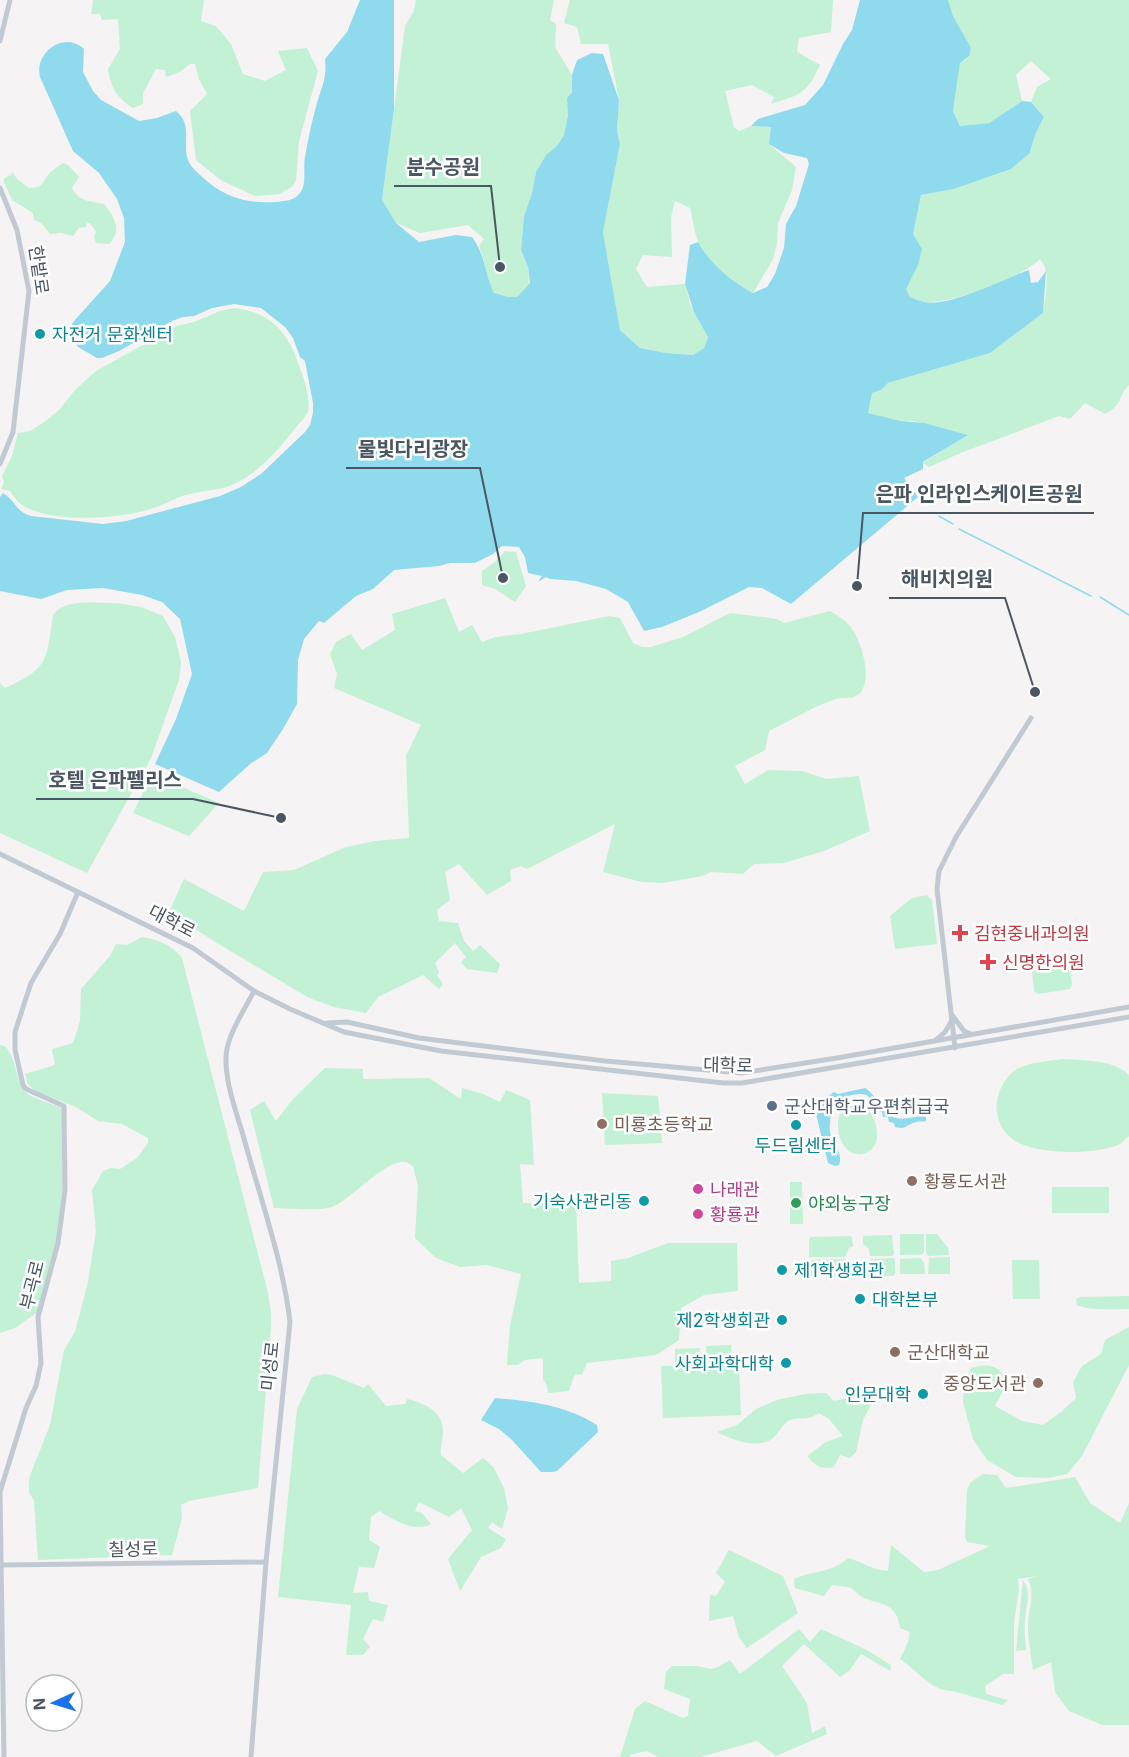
<svg xmlns="http://www.w3.org/2000/svg" width="1129" height="1757" font-family="Inter,'Noto Sans KR',sans-serif">
  <style>
    .green { fill: #c3f1d5 }
    .water { fill: #90daee }
    .lines { fill: none; stroke-linecap: round; stroke-linejoin: round }
    .stream { stroke: #90daee; stroke-width: 1.5 }
    .minor { stroke: #c1cad2; stroke-width: 5 }
    .culture-dot { fill: #0f9aa8; stroke: #fff; stroke-width: 2 }
    .health-dot { fill: #e0444e; stroke: #fff; stroke-width: 2 }
    .service-dot { fill: #5c6f8a; stroke: #fff; stroke-width: 2 }
    .education-dot { fill: #8d6e63; stroke: #fff; stroke-width: 2 }
    .hotel-dot { fill: #d1479c; stroke: #fff; stroke-width: 2 }
    .leisure-dot { fill: #2e9e5b; stroke: #fff; stroke-width: 2 }
    .labels { text-anchor: middle; dominant-baseline: central; stroke-width: 5; stroke-linejoin: round; paint-order: stroke }
    .street-label { font-size: 18px; fill: #4a5661; stroke: #fff }
    .culture-label { font-size: 18px; fill: #0d838f; stroke: #fff; text-anchor: end }
    .health-label { font-size: 18px; fill: #be3a42; stroke: #fff; text-anchor: start }
    .service-label { font-size: 18px; fill: #4e5e75; stroke: #fff; text-anchor: start }
    .education-label { font-size: 18px; fill: #785e54; stroke: #fff; text-anchor: start }
    .hotel-label { font-size: 18px; fill: #b23c85; stroke: #fff; text-anchor: start }
    .leisure-label { font-size: 18px; fill: #27864d; stroke: #fff; text-anchor: start }
    .leader { fill: none; stroke: #4a5661; stroke-width: 2 }
    .callout-dot { fill: #4a5661; stroke: #fff; stroke-width: 2 }
    .callout-label { font-size: 20px; text-anchor: middle; font-weight: bold; fill: #4a5661; stroke: #fff; stroke-width: 5; stroke-linejoin: round; paint-order: stroke }
  </style>
  <rect width="100%" height="100%" fill="#f5f3f3"/>
  <g class="green">
    <path d="M93,0H204L201,21L216,26L231,44L243,74L265,81L286,70L278,51L307,48L318,71L299,141L296,180L293,186L280,194L255,196L222,181L196,160L190,111L207,94L199,79L195,64H190L180,72L166,77L165,70L156,69L143,93V104L133,108C117,98 111,88 108,69L120,49L118,19L102,20L100,14H91Z"/>
    <path d="M416,0H554L550,20L556,24L555,47L572,75V92L567,98L568,115L564,135L557,146L546,155L536,172L532,193L524,216L521,250L528,267L529,284L517,297H508L494,294C487,279 485,262 479,246L484,239L468,225L420,233L396,223L382,200L405,26L413,13Z"/>
    <path d="M570,0H833L831,32L799,38L797,52L820,65C806,95 801,94 771,104L774,97L752,85L725,91L734,127L739,131L751,126L771,127L769,144L796,167L792,190L778,223L777,244L773,259L753,293C735,283 705,262 698,241C694,231 693,219 690,208L675,201L671,217L672,257L643,255L636,269L647,287L685,284L690,304L708,337L704,348L693,355L666,353L640,348L620,330L603,232L620,144L617,131L619,100L608,44H581L577,27L564,23Z"/>
    <path d="M948,0H1129V385C1117,397 1124,404 1105,414L1085,403L1070,419L1059,416L963,452L929,467L923,463L967,435L913,421H901L868,413L872,393L881,390L888,383L990,353L1043,313C1045,297 1052,272 1040,259C1018,280 959,301 928,302C922,303 916,299 910,297L906,289L913,229L921,195L954,189L1011,169L1031,152L1035,135L1044,117L1031,102L1037,87L1051,79L1031,61L1016,75L1022,101L989,123L960,126L953,111L960,63L966,59L971,49L953,16Z"/>
    <path d="M63,163L68,165L79,177L72,188C79,202 90,201 104,204C115,216 122,232 109,244L96,243L94,237L96,232L90,223H87L86,227L79,228L73,236L61,233L50,234L41,223L34,220L33,213L12,200L4,182V179L13,173L17,179L29,188C41,187 40,187 46,178C49,172 57,167 63,163Z"/>
    <path d="M233,308C261,310 281,324 293,350C299,364 312,397 308,411C306,417 301,421 297,426C280,447 263,469 238,482C222,491 203,490 185,495C171,500 158,508 143,511C112,519 50,523 22,505C17,502 14,496 10,491L1,489L4,482L2,476L12,456L18,433L30,431L47,420L60,409L75,390L96,371L177,326L194,322L220,311Z"/>
    <path d="M505,551L516,552L526,586L515,602L495,589L482,585V571L495,562Z"/>
    <path d="M445,598L459,632L472,625L482,642L496,637L521,634L609,616L620,618L633,643L642,647H651L683,637L730,613L777,619L784,623L830,611C836,615 844,619 849,625C861,638 874,680 859,694C852,700 844,697 836,699C814,706 790,721 769,731L765,750L735,766L745,784L768,770L802,771L826,779L859,776L870,831L824,851L784,863L754,864L743,874L711,872L702,876L663,883L642,882L603,872L615,824L527,869L521,866L510,870L511,881L487,895L459,864L445,872L450,900L437,910L439,921L458,923L464,941L473,951L480,945L500,964L497,973L467,969L461,962L466,957L455,943L435,963L439,972L437,976L443,984L439,989L423,975L378,997L366,1013L334,1007L309,998L217,943L169,912L184,879L244,911L263,872L294,870L346,847L375,841L409,838L406,756L421,725L334,688L337,674L330,654L336,642L351,634L362,650L395,630L392,614Z"/>
    <path d="M117,603L141,607L163,616L175,637L181,662L179,680L151,758L87,873L0,833V683L5,688C50,668 46,660 53,615C66,597 97,604 117,603Z"/>
    <path d="M152,774L219,803L189,836L133,813Z"/>
    <path d="M927,895L932,900L937,944L895,949L890,916L912,898Z"/>
    <path d="M142,937C156,939 173,945 182,958L268,1293L271,1312V1327L258,1488L189,1501L181,1505L182,1518L172,1555L38,1560L34,1501L29,1492V1478L50,1425L64,1350L75,1332L88,1282L96,1231L92,1190L103,1171L111,1168L120,1169L137,1158L148,1143V1138L122,1124L98,1121L74,1106L35,1091L28,1084L25,1074L55,1065L52,1049L73,1043L80,1021L81,989L110,956L116,944L127,945Z"/>
    <path d="M1070,967L1072,985L1070,989L1038,994L1034,991L1032,971Z"/>
    <path d="M0,1045L5,1046C17,1059 16,1085 28,1094C37,1100 50,1103 60,1107L63,1112L65,1170L56,1242L39,1311L15,1328L0,1333Z"/>
    <path d="M1063,1059C1084,1061 1113,1059 1129,1075V1136C1126,1138 1122,1143 1118,1145C1093,1155 1031,1156 1010,1137C989,1119 994,1084 1017,1069C1030,1062 1048,1061 1063,1059Z"/>
    <path d="M325,1068L363,1069V1079L429,1078L461,1099L462,1088L483,1094L500,1102L506,1090L530,1100L534,1165L520,1164L523,1203H576L579,1283L611,1281V1261L628,1258L668,1243H737L738,1291L704,1295L681,1308L679,1340L656,1355L587,1363L582,1375L575,1374L569,1391L548,1393L546,1383L543,1380V1358L525,1360L518,1365H507L510,1326L521,1274L487,1265L460,1267L436,1258L415,1238L418,1186L413,1166C410,1165 408,1162 405,1162C388,1158 351,1199 334,1206C321,1212 290,1208 274,1208L250,1110L264,1101L276,1121L293,1099Z"/>
    <path d="M602,1093L658,1096L662,1143L605,1145Z"/>
    <path d="M856,1103L865,1104C904,1157 837,1176 838,1122C839,1111 846,1106 856,1103Z"/>
    <path d="M790,1182H802L803,1224H790Z"/>
    <rect x="1052" y="1187" width="57" height="26"/>
    <path d="M900,1234H924V1253L920,1255H900Z"/>
    <path d="M926,1234H937L948,1248L949,1255L928,1256L926,1252Z"/>
    <path d="M892,1235L894,1254L892,1256H870L869,1249L863,1244V1236Z"/>
    <path d="M850,1236L852,1237L853,1246L849,1248L845,1257H809V1239L811,1237Z"/>
    <path d="M950,1257V1274H928L929,1258Z"/>
    <path d="M893,1258L895,1259V1274L893,1276H864V1268L867,1266L871,1259Z"/>
    <path d="M920,1258L924,1262L925,1274H900V1259Z"/>
    <path d="M845,1259L853,1268V1275L809,1276L808,1260Z"/>
    <path d="M1012,1260H1039L1040,1299H1013Z"/>
    <path d="M1129,1296V1309C1115,1309 1089,1311 1077,1305L1076,1299L1080,1297Z"/>
    <path d="M1129,1327V1365L1082,1456L1067,1474L1049,1478L1016,1477L987,1460L973,1439L963,1402L964,1382L971,1368C989,1363 1000,1364 1007,1383L995,1406L1022,1421L1043,1425L1061,1412L1076,1398L1073,1382L1082,1366L1101,1354L1105,1340Z"/>
    <path d="M731,1345L732,1361L707,1362L706,1346Z"/>
    <path d="M700,1348L701,1363L675,1364V1349Z"/>
    <path d="M739,1364L741,1415L663,1418L661,1366Z"/>
    <path d="M325,1374L332,1375L364,1388L368,1384L386,1406L405,1404L407,1399C424,1403 443,1411 443,1431C443,1440 440,1447 441,1455L463,1473L483,1458L494,1468L504,1488L508,1508L502,1529L492,1522L488,1528L506,1539L501,1548L481,1557L460,1591L448,1559L472,1530L461,1508L449,1517L419,1502L415,1511L422,1513L431,1524C415,1533 394,1520 379,1511L371,1517L369,1540L380,1547L374,1568L359,1567L353,1593L368,1592L369,1601L388,1605L383,1622L373,1619L363,1639L370,1647L363,1655H346L351,1605L278,1597L297,1409L312,1377Z"/>
    <path d="M826,1393L834,1401L868,1394L871,1405L863,1420L856,1452L850,1458L840,1455L834,1467C820,1470 816,1466 807,1456L826,1442L843,1436L829,1419L819,1413C804,1423 800,1415 788,1421C782,1425 778,1434 772,1439C757,1449 732,1440 717,1432L737,1425L756,1409L777,1400L805,1394Z"/>
    <path d="M983,1474L997,1475L1006,1488L1075,1477L1090,1503L1120,1523L1129,1503V1725H1102L1069,1711L1055,1692L1051,1662L1033,1670C1031,1655 1028,1641 1028,1626C1028,1609 1036,1596 1028,1579L1036,1576L1018,1579L1019,1590L1014,1622V1674H1003L985,1686L986,1694L1008,1700L1002,1705L953,1691C932,1692 916,1669 900,1659L908,1642L910,1632L900,1628C896,1601 882,1606 862,1597C858,1595 855,1590 851,1588C845,1586 838,1586 832,1585L824,1596L795,1588L794,1579C814,1570 830,1574 848,1558C863,1562 872,1570 888,1571L891,1545L924,1572L938,1570L990,1546L967,1542L965,1537L967,1490L970,1483Z"/>
    <path d="M729,1550L783,1576L798,1613L747,1648L739,1638L733,1616L709,1621L710,1595L716,1596L725,1582L716,1573Z"/>
    <path d="M1023,1580C1032,1593 1026,1605 1025,1619C1024,1630 1025,1640 1026,1650L1016,1651Z"/>
    <path d="M799,1629L810,1642L821,1629L865,1649L891,1665L890,1671L861,1654L849,1671L840,1677L804,1644L782,1666L807,1703L812,1733L825,1726L827,1734L776,1756L757,1741L700,1757H659L646,1751L630,1755V1757H620L635,1709L645,1701L683,1718L688,1716L690,1699L664,1689L666,1672L672,1666H697L711,1669L718,1667L730,1660L740,1674Z"/>
  </g>
  <g class="water">
    <path d="M360,0H394V109L382,200L396,223L419,242L456,235L472,237C485,254 485,275 494,293L508,297H517L530,283L528,267L521,250L524,216L532,193L536,172L546,155L557,146L564,135L568,115L567,98L572,92V75L577,60L592,53L603,54L619,100L617,131L620,144L603,232L620,330L640,348L666,353L693,355L704,348L708,337L694,312L685,284L690,245L698,242C710,264 731,281 753,293L767,287L775,274L784,248L786,224L796,206L809,164L807,158L784,153L769,144L771,127L751,126L758,119L805,105L823,85L843,44L852,30L860,0H948L953,16L971,48L969,56L960,63L953,111L960,126L989,123L1022,101L1031,102L1044,117L1035,135L1030,153L1011,169L954,189L921,195L913,234L922,249L918,265L906,289L910,297C915,299 920,301 924,302C951,307 1003,279 1029,270L1031,283L1038,282L1046,271L1043,313L990,353L888,383L881,390L872,393L868,413L901,421L924,423L968,435L923,462V469L904,478L918,497L791,604L762,588L749,587L699,612L662,627L644,631L628,602L606,589L576,581L550,579L546,577L538,582L542,576L528,573L525,557L519,547L502,546L493,554L475,563H450L439,566L394,570L373,589L356,596L324,623L319,621L304,639L298,660L297,704L283,729L267,753L250,764L219,792L155,764L176,719L192,674L180,619L162,602L142,595L103,588L67,590L41,599L0,591V497L3,493C15,500 16,512 31,516L103,524L126,521L220,496L241,487L261,474L305,432L310,425L313,413V403L305,361L300,357L293,338L285,327L261,308L234,304L212,308L194,316L183,317L172,321L119,351L102,358H97L78,347L68,331L74,321L110,281L125,242L124,218L117,199L99,173L73,151L40,77C34,53 64,30 84,49L83,72L93,91L101,100L139,121L157,118L176,111C197,128 176,151 194,169C218,194 240,204 275,202C285,201 294,201 300,193C307,185 303,168 305,157C308,139 312,121 317,103C322,85 327,79 325,59L347,32Z"/>
    <path d="M865,1088C871,1092 874,1096 877,1102C891,1123 902,1120 923,1115L926,1117V1121C923,1122 919,1121 916,1122C905,1125 907,1130 895,1127L894,1123L889,1122L888,1117H883L882,1112L878,1111L867,1095C856,1092 844,1096 835,1103C831,1112 829,1123 830,1132C832,1144 844,1154 839,1165L835,1166L828,1163L815,1110L820,1102L834,1092L838,1094Z"/>
    <path d="M495,1398C531,1401 566,1405 597,1425L598,1432L557,1471L553,1472H541L512,1440L499,1429L481,1420Z"/>
  </g>
  <g class="lines">
    <g class="stream">
      <path d="M939,516L953,524"/>
      <path d="M959,529L1091,596"/>
      <path d="M1100,597L1129,615"/>
    </g>
    <g class="minor">
      <path d="M0,41L10,0"/>
      <path d="M0,188L17,230L29,291L13,432L0,464"/>
      <path d="M0,854L193,948L254,991L290,1009L344,1032L441,1051L723,1083H742L1129,1017"/>
      <path d="M952,1015L964,1031L971,1034"/>
      <path d="M327,1023L347,1022L419,1038L605,1061L741,1073L837,1058L1129,1007"/>
      <path d="M936,1040L945,1032L951,1022"/>
      <path d="M955,1048L937,889L939,871L956,837L1031,718"/>
      <path d="M0,1565L266,1562"/>
      <path d="M4,1757L0,1492L26,1408L36,1386L41,1363L38,1317L58,1243L65,1190L64,1106L26,1089L23,1085L15,1050V1032L31,983L60,934L78,892"/>
      <path d="M251,1757L266,1562L290,1322C283,1261 259,1194 243,1135C236,1111 222,1074 227,1049C231,1029 245,1009 254,991"/>
    </g>
  </g>
  <g class="culture-dot">
    <circle cx="40" cy="334" r="6"/>
    <circle cx="796" cy="1125" r="6"/>
    <circle cx="644" cy="1201" r="6"/>
    <circle cx="782" cy="1270" r="6"/>
    <circle cx="860" cy="1299" r="6"/>
    <circle cx="782" cy="1320" r="6"/>
    <circle cx="786" cy="1363" r="6"/>
    <circle cx="923" cy="1394" r="6"/>
  </g>
  <g class="health-dot">
    <path d="M957 924h6v6h6v6h-6v6h-6v-6h-6v-6h6z"/>
    <path d="M985 953h6v6h6v6h-6v6h-6v-6h-6v-6h6z"/>
  </g>
  <circle class="service-dot" cx="772" cy="1106" r="6"/>
  <g class="education-dot">
    <circle cx="602" cy="1124" r="6"/>
    <circle cx="912" cy="1181" r="6"/>
    <circle cx="895" cy="1352" r="6"/>
    <circle cx="1038" cy="1383" r="6"/>
  </g>
  <g class="hotel-dot">
    <circle cx="698" cy="1189" r="6"/>
    <circle cx="698" cy="1214" r="6"/>
  </g>
  <circle class="leisure-dot" cx="796" cy="1203" r="6"/>
  <g class="labels">
    <g class="street-label">
      <text transform="translate(39 270) rotate(82)">한밭로</text>
      <text transform="translate(172 921) rotate(27)">대학로</text>
      <text transform="translate(728 1065) rotate(1)">대학로</text>
      <text transform="translate(32 1285) rotate(-76)">부곡로</text>
      <text transform="translate(270 1366) rotate(-84)">미성로</text>
      <text transform="translate(133 1549) rotate(-1)">칠성로</text>
    </g>
    <g class="culture-label">
      <text x="52" y="334" text-anchor="start">자전거 문화센터</text>
      <text x="796" y="1145" text-anchor="middle">두드림센터</text>
      <text x="632" y="1201">기숙사관리동</text>
      <text x="794" y="1270" text-anchor="start">제1학생회관</text>
      <text x="872" y="1299" text-anchor="start">대학본부</text>
      <text x="770" y="1320">제2학생회관</text>
      <text x="774" y="1363">사회과학대학</text>
      <text x="911" y="1394">인문대학</text>
    </g>
    <g class="health-label">
      <text x="974" y="933">김현중내과의원</text>
      <text x="1002" y="962">신명한의원</text>
    </g>
    <g class="service-label">
      <text x="784" y="1106">군산대학교우편취급국</text>
    </g>
    <g class="education-label">
      <text x="614" y="1124">미룡초등학교</text>
      <text x="924" y="1181">황룡도서관</text>
      <text x="907" y="1352">군산대학교</text>
      <text x="1026" y="1383" text-anchor="end">중앙도서관</text>
    </g>
    <g class="hotel-label">
      <text x="710" y="1189">나래관</text>
      <text x="710" y="1214">황룡관</text>
    </g>
    <g class="leisure-label">
      <text x="808" y="1203">야외농구장</text>
    </g>
  </g>
  <path class="leader" d="M500 267L491 186H394M503 578L480 468H346M857 586L863 513H1094M1035 692L1005 598H889M281 818L193 799H36"/>
  <g class="callout-dot">
    <circle cx="500" cy="267" r="6"/>
    <circle cx="503" cy="578" r="6"/>
    <circle cx="857" cy="586" r="6"/>
    <circle cx="1035" cy="692" r="6"/>
    <circle cx="281" cy="818" r="6"/>
  </g>
  <g class="callout-label">
    <text x="443" y="174">분수공원</text>
    <text x="413" y="456">물빛다리광장</text>
    <text x="979" y="501">은파 인라인스케이트공원</text>
    <text x="947" y="586">해비치의원</text>
    <text x="115" y="787">호텔 은파펠리스</text>
  </g>
  <g transform="translate(54 1703) rotate(266)"><circle r="28" fill="#ffffff" stroke="#b7bbc0" stroke-width="1.5"/>
  <path d="M0-4.5L10 22L0 15L-10 22Z" fill="#1a73e8"/>
  <text y="-9" font-size="16" font-weight="bold" text-anchor="middle" fill="#4a5661">N</text>
  </g>
</svg>
